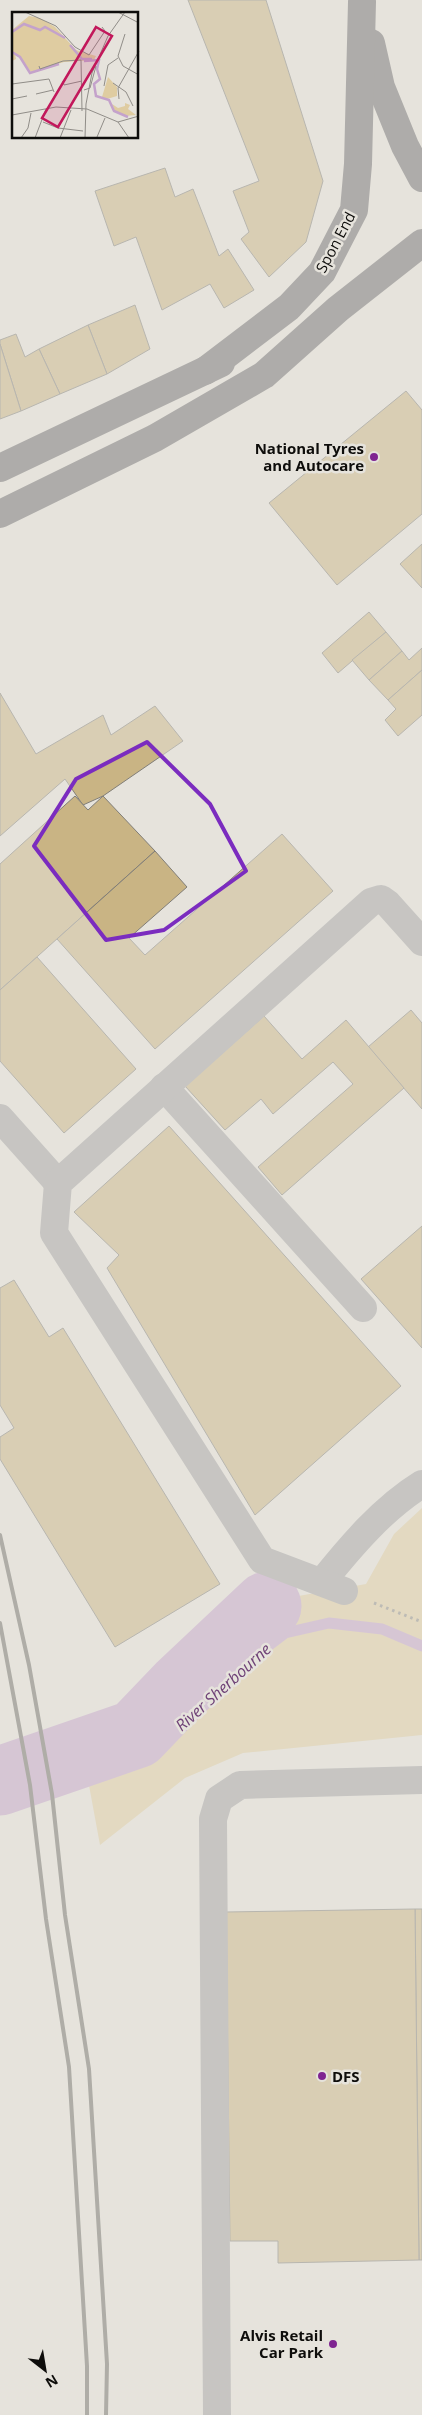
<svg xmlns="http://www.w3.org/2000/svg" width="422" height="2415" font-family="'Open Sans',sans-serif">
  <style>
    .green { fill: #dfcca1 }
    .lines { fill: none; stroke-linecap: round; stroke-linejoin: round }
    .stream { stroke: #c4a2cb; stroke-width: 11 }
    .river { stroke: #c4a2cb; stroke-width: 69 }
    .building { fill: #c9b484; stroke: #817e78 }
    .path { stroke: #8c8a85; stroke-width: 3; stroke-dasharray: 2.5 4; stroke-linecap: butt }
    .minor { stroke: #a2a0a3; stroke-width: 28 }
    .major { stroke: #6c696d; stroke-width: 28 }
    .rail { stroke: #6d6b66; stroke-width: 4 }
    .marked { fill: none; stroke: #7b2cbf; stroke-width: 4; stroke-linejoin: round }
    .poi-dot { fill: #7f2491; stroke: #e6e3dc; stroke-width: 2 }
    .labels { text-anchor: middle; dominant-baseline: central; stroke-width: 5; stroke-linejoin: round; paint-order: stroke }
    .street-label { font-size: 15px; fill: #0e0d0b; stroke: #e6e3dc }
    .poi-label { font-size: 15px; font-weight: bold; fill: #0e0d0b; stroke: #e6e3dc; text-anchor: end }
    .water-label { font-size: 16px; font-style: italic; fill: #6f4277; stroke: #e6e3dc }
    .inset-river { fill: none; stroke: #c4a2cb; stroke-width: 2.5 }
    .inset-road { fill: none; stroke: #908d88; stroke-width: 1 }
    .view { fill: #c2185b; fill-opacity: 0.15; stroke: #c2185b; stroke-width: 2.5 }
    .inset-edge { fill: none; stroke: #0e0d0b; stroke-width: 2.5 }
  </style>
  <rect width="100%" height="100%" fill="#e6e3dc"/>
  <path class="green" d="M422,1508V1735L243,1753L185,1778L100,1845L79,1731L128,1716L259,1603L366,1584L394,1534Z"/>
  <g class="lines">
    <path class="stream" d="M136,1734L160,1737L179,1730L252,1658L285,1633L329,1623L382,1629L422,1646"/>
    <path class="river" d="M0,1781L136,1734L181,1687L267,1606"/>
  </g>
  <g class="building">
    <path d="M188,0H266L323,181L306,242L269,277L241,239L249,232L233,191L259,181Z"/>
    <path d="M165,168L175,197L193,189L219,256L228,249L254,290L224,308L210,284L162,310L136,237L114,246L95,191Z"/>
    <path d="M135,305L150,349L107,374L88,325Z"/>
    <path d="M88,325L107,374L60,394L39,349Z"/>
    <path d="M16,334L25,357L39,349L60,394L21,411L0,344V340Z"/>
    <path d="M0,344L21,411L0,419Z"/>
    <path d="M406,391L422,410V514L337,585L269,503Z"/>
    <path d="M422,544V588L400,564Z"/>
    <path d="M369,612L386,632L338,673L322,653Z"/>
    <path d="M386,632L402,651L369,680L352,660Z"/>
    <path d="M422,648V670L388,700L369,680L402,651L409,660Z"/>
    <path d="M422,670V715L398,736L385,720L396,709L388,700Z"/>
    <path d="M0,693L36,754L103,715L111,735L155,706L183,741L103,796L83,805L65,779L0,836Z"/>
    <path d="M75,796L88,810L103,796L155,851L0,990V864Z"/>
    <path d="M282,834L333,891L155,1049L57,939L155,851L187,887L129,938L145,955Z"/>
    <path d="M37,957L136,1069L64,1133L0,1061V990Z"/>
    <path d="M411,1010L422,1023V1109L368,1047Z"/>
    <path d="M264,1016L302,1059L346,1020L404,1088L282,1195L258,1167L353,1084L333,1062L273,1114L261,1099L225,1130L185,1086Z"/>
    <path d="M169,1126L401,1386L255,1515L107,1268L119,1255L74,1212Z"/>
    <path d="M422,1226V1348L361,1279Z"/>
    <path d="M14,1280L49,1337L63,1328L220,1584L115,1647L0,1459V1437L14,1428L0,1405V1288Z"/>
    <path d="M415,1909H422V2260H419Z"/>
    <path d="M415,1909L419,2260L278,2263V2241H230L226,1912Z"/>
  </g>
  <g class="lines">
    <path class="path" d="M374,1603L422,1622"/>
    <g class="minor">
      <path d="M164,1087L363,1308"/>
      <path d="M0,1118L58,1183"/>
      <path d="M322,1582C350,1547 383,1508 422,1484"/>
      <path d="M344,1591L262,1560L54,1233L58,1183L371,902L381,899L388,904L422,942"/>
      <path d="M217,2415L213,1819L219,1799L240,1785L422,1780"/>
    </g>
    <g class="major">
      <path d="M371,43L381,87L405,146L422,178"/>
      <path d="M205,371L289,307L322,272L354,210L358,164L362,2"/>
      <path d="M0,468L221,363"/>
      <path d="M0,514L155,438L264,375L338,309L422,243"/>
    </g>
    <g class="rail">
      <path d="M0,1535L29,1665L52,1794L65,1915L89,2069L107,2364L106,2415"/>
      <path d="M0,1623L30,1785L46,1919L69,2067L87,2366V2415"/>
    </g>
  </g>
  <path d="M0 0H422V2415H0ZM147,742L210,804L246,871L164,930L106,940L34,846L76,779Z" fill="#e6e3dc" fill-opacity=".55" fill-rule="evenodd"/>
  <path class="marked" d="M147,742L210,804L246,871L164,930L106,940L34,846L76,779Z"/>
  <g class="poi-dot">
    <circle cx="374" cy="457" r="5"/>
    <circle cx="322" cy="2076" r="5"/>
    <circle cx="333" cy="2344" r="5"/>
  </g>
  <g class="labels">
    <g class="street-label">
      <text transform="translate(335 242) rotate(-62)">Spon End</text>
    </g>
    <g class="poi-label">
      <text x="364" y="448">National Tyres<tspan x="364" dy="17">and Autocare</tspan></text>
      <text x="332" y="2076" text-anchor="start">DFS</text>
      <text x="323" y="2335">Alvis Retail<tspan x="323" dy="17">Car Park</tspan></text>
    </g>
    <g class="water-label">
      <text transform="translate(223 1687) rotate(-42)">River Sherbourne</text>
    </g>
  </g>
  <g transform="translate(12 12)">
    <rect width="126" height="126" fill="#e6e3dc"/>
    <path d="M17,4L28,6L43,15L64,38L84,44L82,48L52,50L19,60L6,43L3,42L4,47L0,49V18ZM96,65L105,75V84L95,87L90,85ZM113,91L118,93L116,97L124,103L113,104L103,99L100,92L106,96L113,94Z" fill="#dfcca1"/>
    <path class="inset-river" d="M0,20L12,12L28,18L33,15L53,26M58,33L70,47H80M0,40L8,45L18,61L47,52M72,49L87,48L85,57L88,67L82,72L84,84L97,88L102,99L116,105"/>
    <path class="inset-road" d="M13,0L44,14L63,35L77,43L93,19L90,15M106,0L127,11M113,22L106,44L111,54L127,63M69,48L70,99M27,54L28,57L51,49L69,48M51,69L52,73L70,69M101,71L114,80L121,94M0,72L37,67L42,80M92,74L96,53L106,46M72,78L78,76L84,54M24,82L41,78M0,87L15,84M107,87L106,76L127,39M0,103L44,95L75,97L106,110L117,126M31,110L46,116L71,119M106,110L127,104M85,125L93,106M9,126L16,116L19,101M23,126L34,97M48,126L59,98M73,126L74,92L80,61L96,24L113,0"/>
    <path class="view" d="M84,15L100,24L46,115L30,106Z"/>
    <rect width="126" height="126" class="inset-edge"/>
  </g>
  <g transform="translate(45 2370) rotate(149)" stroke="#e6e3dc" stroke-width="4" paint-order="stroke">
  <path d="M0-4L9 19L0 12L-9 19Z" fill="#0e0d0b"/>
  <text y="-8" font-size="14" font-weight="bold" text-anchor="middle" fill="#0e0d0b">N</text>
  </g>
</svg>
